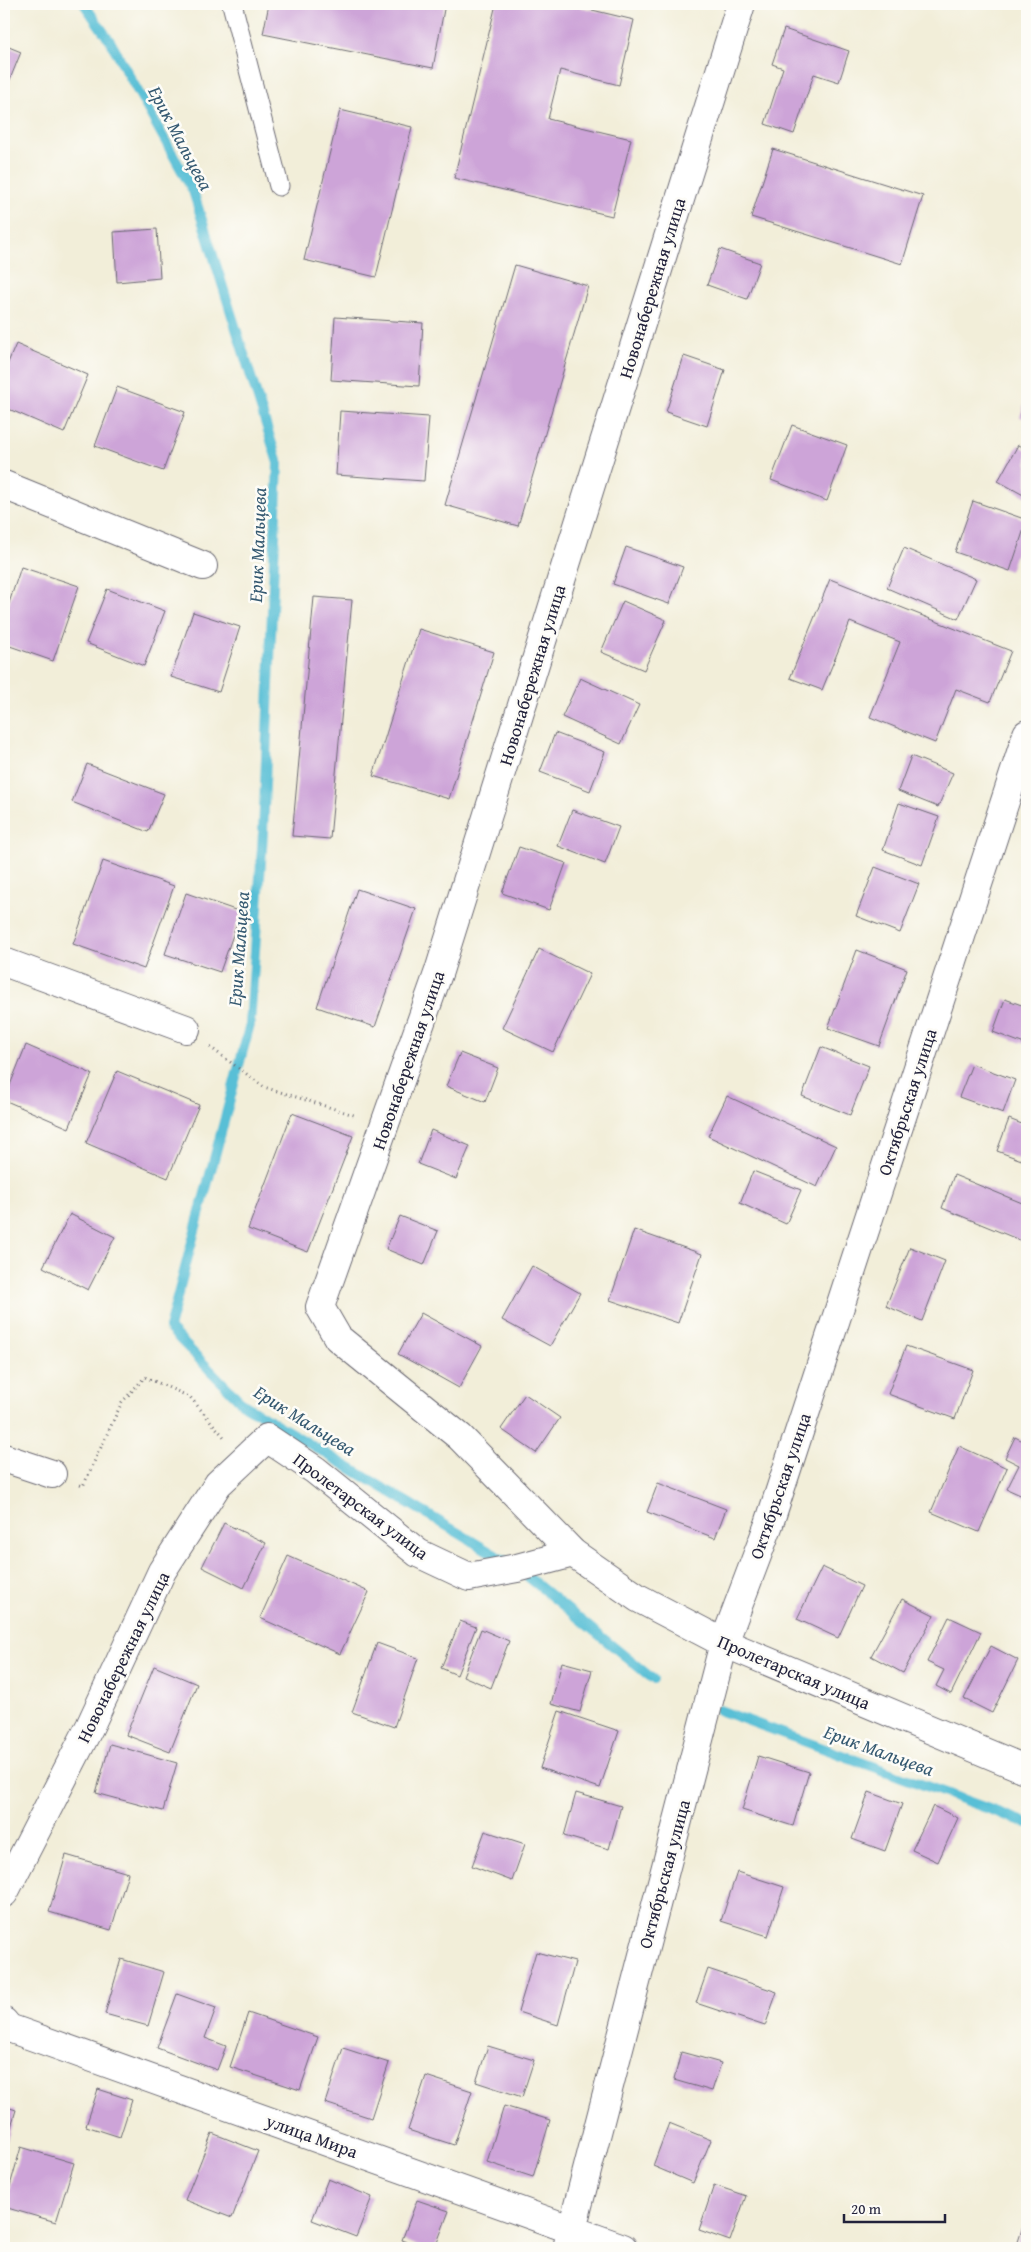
<svg xmlns="http://www.w3.org/2000/svg" width="1031" height="2252" font-family="'Gentium Book Plus',serif">
  <style>
    .lines { fill: none; stroke-linecap: round; stroke-linejoin: round }
    .stream { stroke: #58bfd6; stroke-width: 10 }
    .building { fill: #cda4d8 }
    .lane-casing { stroke: #6b6972; stroke-width: 21 }
    .street-casing { stroke: #6b6972; stroke-width: 30 }
    .path { stroke: #6b6972; stroke-width: 3; stroke-dasharray: 1 4; stroke-linecap: butt }
    .lane { stroke: #fff; stroke-width: 19 }
    .street { stroke: #fff; stroke-width: 28 }
    .labels { text-anchor: middle; dominant-baseline: central; stroke-width: 5; stroke-linejoin: round; paint-order: stroke }
    .street-label { font-size: 18px; fill: #22223b; stroke: #fdfcf7 }
    .water-label { font-size: 19px; font-style: italic; fill: #355971; stroke: #fdfcf7 }
  </style>
  <rect width="100%" height="100%" fill="#fdfcf7"/>
  <filter id="ink" filterUnits="userSpaceOnUse"><feTurbulence type="fractalNoise" baseFrequency=".02" numOctaves="2"/><feDisplacementMap in="SourceGraphic" scale="10" xChannelSelector="R" yChannelSelector="G"/><feConvolveMatrix kernelMatrix="1 2 1 2 8 2 1 2 1" color-interpolation-filters="sRGB"/></filter>
  <filter id="wash" filterUnits="userSpaceOnUse"><feTurbulence type="fractalNoise" baseFrequency=".0096" numOctaves="4" result="noise"/><feDisplacementMap in="SourceGraphic" scale="20" xChannelSelector="R" yChannelSelector="G"/><feGaussianBlur stdDeviation="1.12" result="paint"/><feColorMatrix in="noise" values="0 0 0 0 0 0 0 0 0 0 0 0 0 0 0 0 0 1.4 0 .05"/><feComposite in="paint" operator="in"/></filter>
  <g filter="url(#wash)">
    <rect width="100%" height="100%" fill="#f2eed9"/>
    <g class="lines">
      <g class="stream">
        <path d="M84,4L110,41L193,191L278,463L263,833L250,1024L169,1328L243,1404L517,1568L653,1679"/>
        <path d="M719,1710L1027,1823"/>
      </g>
    </g>
    <g id="blocks">
      <g class="building">
        <path d="M269,4H445L433,68L263,34Z"/>
        <path d="M496,4H567L634,20L619,85L560,70L548,119L631,139L612,216L454,178Z"/>
        <path d="M784,29L849,51L839,82L814,74L794,134L765,124L783,68L772,64Z"/>
        <path d="M4,45L21,52L4,94Z"/>
        <path d="M340,110L412,127L376,277L304,260Z"/>
        <path d="M773,149L923,196L902,264L751,217Z"/>
        <path d="M157,229L160,278L117,282L114,232Z"/>
        <path d="M720,249L760,263L747,299L707,285Z"/>
        <path d="M515,265L588,286L518,526L445,505Z"/>
        <path d="M335,317L423,323L419,386L331,380Z"/>
        <path d="M16,344L88,375L64,433L4,407V372Z"/>
        <path d="M684,356L725,370L707,426L666,412Z"/>
        <path d="M117,387L185,412L163,471L95,446Z"/>
        <path d="M1027,394V419L1020,417Z"/>
        <path d="M340,411L429,417L424,481L336,475Z"/>
        <path d="M792,425L847,445L827,501L771,480Z"/>
        <path d="M1018,445L1027,450V497L998,481Z"/>
        <path d="M973,501L1027,520L1010,571L955,552Z"/>
        <path d="M626,547L683,567L669,604L613,584Z"/>
        <path d="M904,548L976,579L958,619L887,588Z"/>
        <path d="M21,567L79,586L53,661L4,644V618Z"/>
        <path d="M830,579L1011,651L990,702L956,689L935,743L870,717L900,642L850,622L822,690L790,678Z"/>
        <path d="M107,589L165,611L144,666L86,643Z"/>
        <path d="M314,597L352,600L330,839L292,836Z"/>
        <path d="M623,601L666,620L644,670L601,652Z"/>
        <path d="M193,612L240,627L219,692L171,677Z"/>
        <path d="M419,629L494,652L449,799L373,776Z"/>
        <path d="M580,678L639,705L621,744L562,717Z"/>
        <path d="M555,733L605,752L590,791L540,772Z"/>
        <path d="M911,756L953,773L938,807L898,791Z"/>
        <path d="M87,764L164,794L148,832L72,802Z"/>
        <path d="M899,803L939,817L922,865L883,850Z"/>
        <path d="M572,810L619,827L605,864L558,846Z"/>
        <path d="M519,847L566,863L549,910L502,893Z"/>
        <path d="M103,861L174,886L144,969L73,944Z"/>
        <path d="M875,867L919,884L900,933L856,916Z"/>
        <path d="M357,889L416,909L375,1027L317,1007Z"/>
        <path d="M186,893L241,912L220,972L165,954Z"/>
        <path d="M539,949L590,974L553,1052L502,1028Z"/>
        <path d="M857,950L907,969L879,1046L828,1028Z"/>
        <path d="M1005,999L1027,1007V1045L993,1032Z"/>
        <path d="M26,1045L92,1074L69,1128L4,1100Z"/>
        <path d="M821,1047L869,1066L850,1115L802,1096Z"/>
        <path d="M460,1053L498,1068L485,1102L446,1086Z"/>
        <path d="M972,1064L1015,1080L1003,1113L959,1097Z"/>
        <path d="M117,1071L199,1105L168,1178L86,1143Z"/>
        <path d="M727,1096L836,1146L817,1187L708,1136Z"/>
        <path d="M292,1113L353,1136L308,1252L248,1229Z"/>
        <path d="M1009,1119L1027,1126V1162L997,1151Z"/>
        <path d="M431,1130L470,1146L456,1179L418,1164Z"/>
        <path d="M753,1171L801,1190L786,1224L740,1203Z"/>
        <path d="M954,1175L1027,1205V1229L1022,1241L942,1208Z"/>
        <path d="M70,1214L115,1237L88,1290L43,1267Z"/>
        <path d="M400,1216L438,1231L424,1265L386,1249Z"/>
        <path d="M634,1230L702,1254L678,1323L610,1300Z"/>
        <path d="M910,1247L945,1261L922,1321L886,1306Z"/>
        <path d="M532,1266L580,1293L550,1346L502,1320Z"/>
        <path d="M421,1313L482,1346L459,1388L398,1354Z"/>
        <path d="M906,1346L973,1370L955,1419L888,1394Z"/>
        <path d="M525,1394L560,1418L536,1453L501,1429Z"/>
        <path d="M1015,1437L1027,1443V1498L1007,1489L1019,1465L1005,1458Z"/>
        <path d="M959,1446L1007,1468L979,1532L931,1512Z"/>
        <path d="M658,1483L726,1509L715,1538L647,1512Z"/>
        <path d="M224,1523L266,1543L244,1588L202,1567Z"/>
        <path d="M288,1556L369,1592L340,1654L260,1618Z"/>
        <path d="M822,1567L862,1586L838,1638L797,1619Z"/>
        <path d="M902,1599L934,1615L903,1673L871,1656Z"/>
        <path d="M949,1617L981,1632L951,1694L936,1686L944,1670L927,1662Z"/>
        <path d="M460,1621L476,1627L457,1675L441,1668Z"/>
        <path d="M481,1629L509,1641L491,1688L463,1676Z"/>
        <path d="M377,1643L418,1658L394,1727L352,1712Z"/>
        <path d="M991,1646L1018,1660L992,1713L964,1699Z"/>
        <path d="M562,1662L592,1670L580,1712L551,1704Z"/>
        <path d="M154,1666L197,1684L170,1752L126,1735Z"/>
        <path d="M559,1711L619,1731L600,1788L540,1768Z"/>
        <path d="M110,1744L177,1763L163,1811L96,1793Z"/>
        <path d="M758,1756L809,1772L793,1826L742,1810Z"/>
        <path d="M869,1792L902,1804L885,1851L852,1839Z"/>
        <path d="M576,1793L621,1806L609,1849L564,1836Z"/>
        <path d="M933,1806L958,1818L938,1862L912,1850Z"/>
        <path d="M485,1831L525,1844L512,1881L472,1866Z"/>
        <path d="M66,1855L128,1873L111,1930L49,1912Z"/>
        <path d="M737,1872L784,1887L768,1936L721,1921Z"/>
        <path d="M536,1952L575,1962L558,2025L518,2012Z"/>
        <path d="M121,1959L164,1972L148,2026L105,2014Z"/>
        <path d="M708,1969L777,1992L765,2026L696,2003Z"/>
        <path d="M177,1994L216,2008L205,2038L226,2046L217,2070L157,2048Z"/>
        <path d="M248,2013L318,2037L300,2090L230,2067Z"/>
        <path d="M488,2046L534,2060L522,2097L476,2082Z"/>
        <path d="M343,2048L389,2063L371,2118L325,2103Z"/>
        <path d="M681,2052L721,2063L712,2091L674,2080Z"/>
        <path d="M426,2076L472,2091L454,2145L408,2130Z"/>
        <path d="M98,2089L132,2100L120,2137L86,2126Z"/>
        <path d="M4,2106L16,2110L4,2150Z"/>
        <path d="M504,2106L550,2120L533,2177L487,2162Z"/>
        <path d="M669,2123L711,2140L693,2183L653,2166Z"/>
        <path d="M212,2133L258,2151L232,2218L185,2200Z"/>
        <path d="M21,2147L74,2163L56,2222L4,2207Z"/>
        <path d="M328,2179L372,2197L356,2237L312,2220Z"/>
        <path d="M714,2185L746,2196L730,2241L699,2230Z"/>
        <path d="M417,2200L449,2211L435,2248H425L402,2240Z"/>
        <path d="M1027,2214V2248H1016Z"/>
      </g>
    </g>
  </g>
  <g filter="url(#ink)">
    <use href="#blocks" fill-opacity="0" stroke="#6b6972" stroke-width="1"/>
    <g class="lines">
      <g class="lane-casing">
        <path id="lane" d="M232,4L279,186"/>
      </g>
      <g class="street-casing">
        <g id="street">
          <path d="M741,4L439,971L320,1307L338,1338L460,1437L573,1553L638,1598L724,1643L1027,1770"/>
          <path d="M4,485L203,566"/>
          <path d="M4,962L186,1029"/>
          <path d="M4,1458L52,1474"/>
          <path d="M4,1893L90,1726L162,1571L218,1484L267,1438L315,1470L418,1553L469,1577L517,1568L573,1553"/>
          <path d="M4,2022L9,2028L623,2248"/>
          <path d="M567,2248L724,1643L769,1524L1027,734"/>
        </g>
      </g>
      <g class="path">
        <path d="M210,1047L264,1087L354,1115"/>
        <path d="M80,1485L83,1486L122,1402L145,1377L190,1397L224,1437"/>
      </g>
      <use href="#lane" class="lane"/>
      <use href="#street" class="street"/>
    </g>
  </g>
  <g class="labels">
    <g class="street-label">
      <text transform="translate(652 288) rotate(-73)">Новонабережная улица</text>
      <text transform="translate(532 675) rotate(-73)">Новонабережная улица</text>
      <text transform="translate(408 1060) rotate(-71)">Новонабережная улица</text>
      <text transform="translate(907 1102) rotate(-72)">Октябрьская улица</text>
      <text transform="translate(780 1486) rotate(-71)">Октябрьская улица</text>
      <text transform="translate(361 1506) rotate(37)">Пролетарская улица</text>
      <text transform="translate(123 1657) rotate(-64)">Новонабережная улица</text>
      <text transform="translate(794 1672) rotate(23)">Пролетарская улица</text>
      <text transform="translate(664 1874) rotate(-75)">Октябрьская улица</text>
      <text transform="translate(312 2136) rotate(20)">улица Мира</text>
    </g>
    <g class="water-label">
      <text transform="translate(181 138) rotate(62)">Ерик Мальцева</text>
      <text transform="translate(257 545) rotate(-88)">Ерик Мальцева</text>
      <text transform="translate(238 949) rotate(-86)">Ерик Мальцева</text>
      <text transform="translate(305 1420) rotate(32)">Ерик Мальцева</text>
      <text transform="translate(879 1750) rotate(20)">Ерик Мальцева</text>
    </g>
  </g>
  <rect width="1031" height="2252" fill="none" stroke="#fdfcf7" stroke-width="20"/>
  <path d="M844 2214v8h101v-8" fill="none" stroke="#22223b" stroke-width="2.5"/>
  <text x="851" y="2214" font-size="15" fill="#22223b" stroke="#fdfcf7" stroke-width="4" paint-order="stroke">20 m</text>
</svg>
